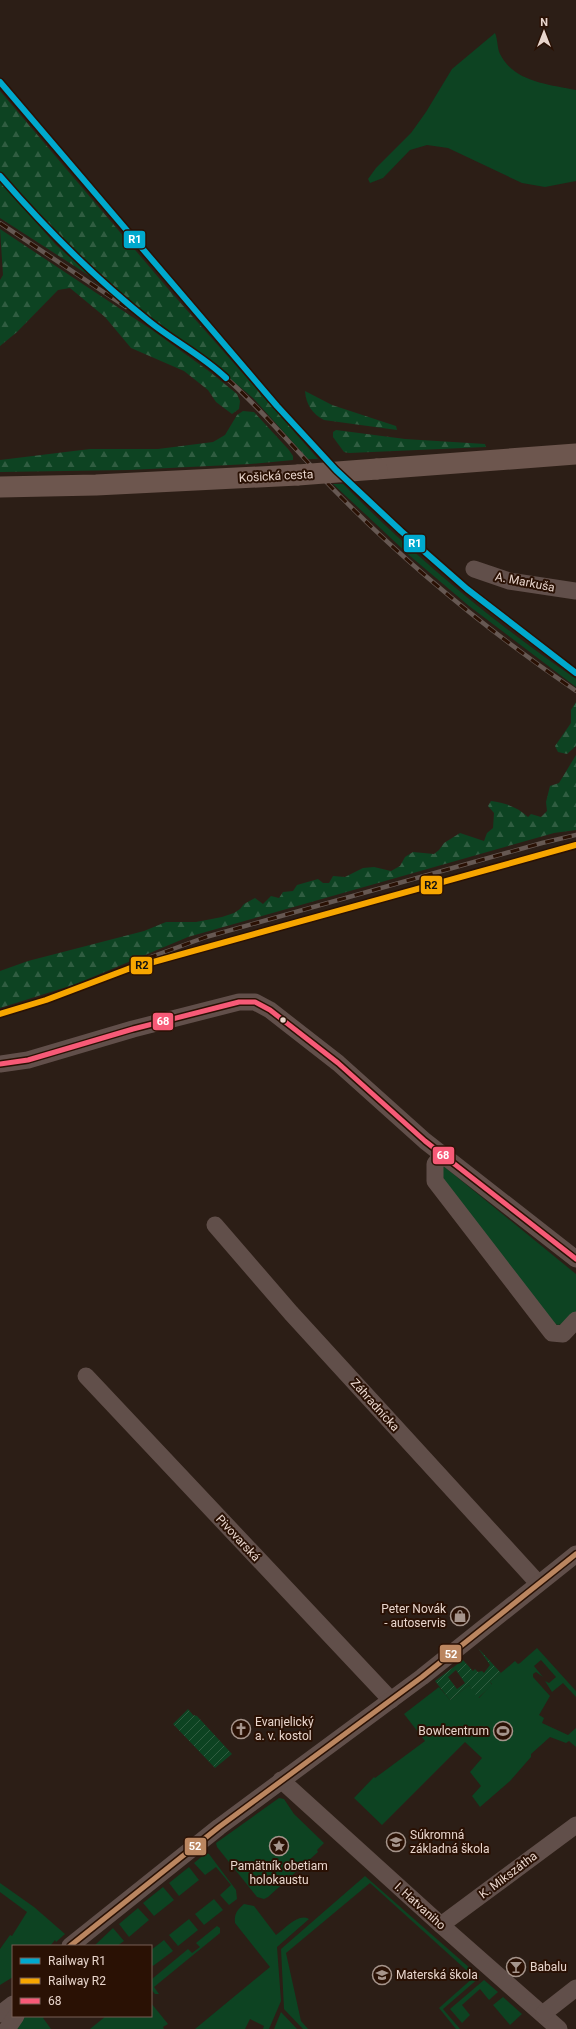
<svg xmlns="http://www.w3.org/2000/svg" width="576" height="2029" font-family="Roboto,sans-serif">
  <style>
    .grass { fill: #0d4322 }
    .forest { fill: url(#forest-firs) }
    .garden { fill: url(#garden-furrows); fill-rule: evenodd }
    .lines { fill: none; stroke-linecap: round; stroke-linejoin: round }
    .minor { stroke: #614f4a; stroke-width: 17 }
    .major { stroke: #6d564e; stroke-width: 21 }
    .rail-casing { stroke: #665852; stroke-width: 4.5 }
    .rail { stroke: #2a1104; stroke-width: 3; stroke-dasharray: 9; stroke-linecap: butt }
    .major-bridge { stroke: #6d564e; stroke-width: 21 }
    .bus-1-casing { stroke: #2a1104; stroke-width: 8 }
    .bus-2-casing { stroke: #2a1104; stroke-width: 8 }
    .bus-1 { stroke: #f75a77; stroke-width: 5 }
    .bus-2 { stroke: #bb8660; stroke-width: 5 }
    .rail-1-casing { stroke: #2a1104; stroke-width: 9 }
    .rail-2-casing { stroke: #2a1104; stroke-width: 9 }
    .rail-1 { stroke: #00a9ce; stroke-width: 6 }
    .rail-2 { stroke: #f7a600; stroke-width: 6 }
    .bus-dot { fill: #e8d5cc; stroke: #2a1104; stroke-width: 1.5 }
    .labels { text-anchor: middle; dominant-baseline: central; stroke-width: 4; stroke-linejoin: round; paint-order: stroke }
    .street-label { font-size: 12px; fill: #e8d5cc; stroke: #2a1104 }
    .poi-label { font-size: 12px; fill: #e8d5cc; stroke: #2a1104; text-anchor: start }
    .line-badge { stroke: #2a1104; stroke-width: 1.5 }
    .badge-label { font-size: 11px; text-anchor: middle; font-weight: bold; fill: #fff }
    .pale-badge-label { font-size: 11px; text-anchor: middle; font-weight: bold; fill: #111 }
  </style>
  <defs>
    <pattern id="forest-firs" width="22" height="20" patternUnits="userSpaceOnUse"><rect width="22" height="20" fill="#0d4322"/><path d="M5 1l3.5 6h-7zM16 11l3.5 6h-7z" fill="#305d41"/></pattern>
    <pattern id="garden-furrows" width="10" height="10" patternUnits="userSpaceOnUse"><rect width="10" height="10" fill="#0d4322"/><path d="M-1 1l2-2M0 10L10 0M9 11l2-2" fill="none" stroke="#305d41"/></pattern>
  </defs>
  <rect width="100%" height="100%" fill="#2c1e16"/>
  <g class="grass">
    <path d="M495,33C498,40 497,48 500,54C514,82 548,84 576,90V181L545,187L522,183L448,148L427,145L410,150L383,178L370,183L368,179L376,168L411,133L426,112L452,69Z"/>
    <path d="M333,484H343C414,556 493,622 576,679V687L469,606L410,556Z"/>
    <path d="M441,1164L576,1274V1316L569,1322L558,1325L548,1321L445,1188Z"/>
    <path d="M537,1648L576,1691V1697L563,1683L552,1692L545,1681L549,1683L556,1677L541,1660L534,1666L543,1677L536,1672L533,1674V1677L550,1696L539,1715L544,1718L542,1723L568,1735L576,1728V1747L569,1741L566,1743L550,1737L531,1754V1757L510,1781L480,1807L472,1796L481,1786L470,1772L482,1758L465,1742L382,1825L354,1798L374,1777L375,1778L425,1741L404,1714L439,1687L450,1700L469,1685L479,1698L492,1684L490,1682L515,1661L518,1664L520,1663Z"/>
    <path d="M279,1798L284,1799L294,1814L324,1843L317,1850L318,1852L268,1897L264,1899L257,1897L217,1847L216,1843Z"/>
    <path d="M206,1853L209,1854L236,1890L237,1899L229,1905L220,1895L231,1885L216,1867L205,1875L194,1863Z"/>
    <path d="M189,1867L199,1880L179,1896L169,1883Z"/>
    <path d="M365,1876L480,1977L443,2009L460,2029H456L439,2008L474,1977L370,1883L286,1953L301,2021L308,2029H303L284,2009L281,1949Z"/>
    <path d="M0,1883L34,1907L65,1934L56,1942L55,1940L50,1946H13V1977L0,1985V1949L10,1935L12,1936L27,1912L0,1892Z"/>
    <path d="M163,1887L174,1900L154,1916L143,1903Z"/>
    <path d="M214,1899L223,1910L204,1925L195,1914Z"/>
    <path d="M244,1904L254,1906L276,1935C286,1928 298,1913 309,1919L277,1947L281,2001L269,2029H263L264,2026L250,2019L245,2029H195L270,1967L235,1923C234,1914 237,1910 244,1904Z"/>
    <path d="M138,1908L149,1920L129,1937L119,1924Z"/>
    <path d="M189,1919L198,1930L178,1946L169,1935Z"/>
    <path d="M217,1926L220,1928V1933L154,1987L159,1994H155L151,1989L152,1979L188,1949L192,1953L200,1947L196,1943Z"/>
    <path d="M113,1928L124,1941L117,1946H94Z"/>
    <path d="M164,1940L173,1951L153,1966L151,1963V1950Z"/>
    <path d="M484,1980L498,1992L489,2000L480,1989L462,2005L470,2015L462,2023L450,2009Z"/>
    <path d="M503,1997L522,2014L510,2025L493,2005Z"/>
    <path d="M151,2003L168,2024L163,2027L164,2029H90L106,2016H151Z"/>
    <path d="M281,2012L297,2029H274Z"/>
    <path d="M23,2016H45L43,2018L51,2029H17Z"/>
  </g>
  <g class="forest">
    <path d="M0,91L170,291L318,459H308L253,398L206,358L140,309L103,277L54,232L24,202L0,173Z"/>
    <path d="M0,182L56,245L93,278L0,218Z"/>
    <path d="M0,229L152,330L210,372L237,394L240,401L239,409L232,414L216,402L208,390L184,371L131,348L105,317L70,288L58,290L17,332L0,346V280L3,275Z"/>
    <path d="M305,391L332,405L396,426L397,430L324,420C312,414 306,404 305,391Z"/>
    <path d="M243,411L254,412L289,450L293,456V460L250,464L129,470L0,472V460L90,449H158L213,442L225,435L237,415Z"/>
    <path d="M336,430L405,439L485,444L486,447L349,453L344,452L333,437V432Z"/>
    <path d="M576,702V746L567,754L558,752L555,746L571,723V710Z"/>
    <path d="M576,755V830L554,833L188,937L76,984L0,1008V971L28,961L144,931L166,922H196L222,917L234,913L240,909L244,904L255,898L263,904L271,896L279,898L283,892L293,891L297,885L318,879L323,883H329L333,876L345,877L363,868L374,867L391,871L400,866L405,857L413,852L434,854L439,850L444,843L460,833L484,841L487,833L493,828L494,813L488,806L491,801C505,803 518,807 528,817L531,814L541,817L547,811L546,802L550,786L559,783Z"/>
  </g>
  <g class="garden">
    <path d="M478,1648L501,1673L490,1682L492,1685L478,1698L469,1685L450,1700L435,1681L463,1660L473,1671L475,1669L478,1672L482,1671L484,1673L490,1665ZM456,1670L465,1683L457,1689L448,1677Z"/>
    <path d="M188,1709L193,1715L197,1716L232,1754L215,1768L173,1724Z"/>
  </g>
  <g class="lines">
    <g class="minor">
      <path d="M474,569L509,581L576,591"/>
      <path d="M0,1064L28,1060L133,1029L239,1002H255L270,1010L338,1063L425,1141L576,1259"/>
      <path d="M442,1155L435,1164V1181L552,1333L563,1334L576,1320"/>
      <path d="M215,1225L291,1313L538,1583"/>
      <path d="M86,1376L391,1700"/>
      <path d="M281,1780L441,1925L559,2029"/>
      <path d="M441,1925L576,1825"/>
      <path d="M70,1946L219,1827L422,1677L576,1554"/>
      <path d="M544,2013L576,1988"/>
      <path d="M0,2014L13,2004"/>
      <path d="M7,2029L16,2016"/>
    </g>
    <g class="major">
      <path d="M377,469L576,454"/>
      <path d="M0,487L96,485L298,475"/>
    </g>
    <g class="rail-casing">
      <g id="rail">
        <path d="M0,176C46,229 96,279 151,322C174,341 201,355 223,375C265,412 300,456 339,495C411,568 491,633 576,691"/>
        <path d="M0,223L126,307"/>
        <path d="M148,958L206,937L542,843L576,835"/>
        <path d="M0,1014L46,1000L128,969L576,845"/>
      </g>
    </g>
    <use href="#rail" class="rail"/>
    <path class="major-bridge" d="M298,475L377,469"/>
    <g class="bus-1-casing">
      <path id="bus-1" d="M0,1064L28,1060L133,1029L239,1002H255L270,1010L338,1063L425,1141L576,1259"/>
    </g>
    <g class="bus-2-casing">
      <path id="bus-2" d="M70,1946L219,1827L422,1677L576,1554"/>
    </g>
    <use href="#bus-1" class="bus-1"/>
    <use href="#bus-2" class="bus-2"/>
    <g class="rail-1-casing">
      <g id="rail-1">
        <path d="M0,82L277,406L336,470L401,531L467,589L576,673"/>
        <path d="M0,176C46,229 96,279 150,322C175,342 203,356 226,378"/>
      </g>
    </g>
    <g class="rail-2-casing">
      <path id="rail-2" d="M0,1014L46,1000L128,969L576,845"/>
    </g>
    <use href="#rail-1" class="rail-1"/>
    <use href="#rail-2" class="rail-2"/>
  </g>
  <defs>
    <g id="shop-ring" transform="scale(1)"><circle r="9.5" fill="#2a1104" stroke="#a6958c" stroke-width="1.5"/><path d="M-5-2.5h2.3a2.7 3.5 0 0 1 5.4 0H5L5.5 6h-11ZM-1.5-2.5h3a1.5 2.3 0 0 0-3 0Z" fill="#a6958c"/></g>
    <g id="church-ring" transform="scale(1)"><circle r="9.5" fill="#2a1104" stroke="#a6958c" stroke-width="1.5"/><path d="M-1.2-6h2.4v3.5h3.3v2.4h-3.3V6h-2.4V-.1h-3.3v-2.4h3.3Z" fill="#a6958c"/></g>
    <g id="stadium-ring" transform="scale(1)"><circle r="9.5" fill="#2a1104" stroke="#a6958c" stroke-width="1.5"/><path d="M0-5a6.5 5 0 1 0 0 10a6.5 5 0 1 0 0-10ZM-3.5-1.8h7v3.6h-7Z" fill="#a6958c"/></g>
    <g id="school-ring" transform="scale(1)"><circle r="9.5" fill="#2a1104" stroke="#a6958c" stroke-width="1.5"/><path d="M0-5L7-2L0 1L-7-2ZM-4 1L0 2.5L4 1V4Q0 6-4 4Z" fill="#a6958c"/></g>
    <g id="sight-ring" transform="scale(1)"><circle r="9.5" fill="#2a1104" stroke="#a6958c" stroke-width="1.5"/><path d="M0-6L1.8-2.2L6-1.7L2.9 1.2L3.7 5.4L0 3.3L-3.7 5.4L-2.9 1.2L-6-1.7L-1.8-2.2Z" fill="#a6958c"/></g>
    <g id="bar-ring" transform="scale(1)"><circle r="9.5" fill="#2a1104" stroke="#a6958c" stroke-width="1.5"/><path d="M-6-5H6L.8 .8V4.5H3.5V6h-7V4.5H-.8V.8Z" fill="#a6958c"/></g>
  </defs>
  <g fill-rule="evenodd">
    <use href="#shop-ring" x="460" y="1616"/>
    <use href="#church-ring" x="241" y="1729"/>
    <use href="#stadium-ring" x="503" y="1731"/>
    <use href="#school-ring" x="396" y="1842"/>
    <use href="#sight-ring" x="279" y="1846"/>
    <use href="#bar-ring" x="516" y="1967"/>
    <use href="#school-ring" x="382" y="1975"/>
  </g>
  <circle class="bus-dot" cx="283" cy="1020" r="3.5"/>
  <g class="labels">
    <g class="street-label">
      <text transform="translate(276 476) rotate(-3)">Košická cesta</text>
      <text transform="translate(525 582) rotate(11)">A. Markuša</text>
      <text transform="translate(375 1405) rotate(48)">Záhradnícka</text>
      <text transform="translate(238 1538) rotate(47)">Pivovarská</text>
      <text transform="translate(508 1875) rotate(-37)">K. Mikszátha</text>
      <text transform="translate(420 1906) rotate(42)">I. Hatvaniho</text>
    </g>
    <g class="poi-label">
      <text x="446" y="1609" text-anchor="end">Peter Novák<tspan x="446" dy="14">- autoservis</tspan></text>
      <text x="255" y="1722">Evanjelický<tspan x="255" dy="14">a. v. kostol</tspan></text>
      <text x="489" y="1731" text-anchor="end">Bowlcentrum</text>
      <text x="410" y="1835">Súkromná<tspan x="410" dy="14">základná škola</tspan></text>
      <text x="279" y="1866" text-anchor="middle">Pamätník obetiam<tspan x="279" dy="14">holokaustu</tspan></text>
      <text x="530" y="1967">Babalu</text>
      <text x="396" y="1975">Materská škola</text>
    </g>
  </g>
  <g class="line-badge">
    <rect x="123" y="230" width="23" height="19" rx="4" fill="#00a9ce"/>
    <rect x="403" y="534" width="23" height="19" rx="4" fill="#00a9ce"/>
    <rect x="420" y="875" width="23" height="20" rx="4" fill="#f7a600"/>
    <rect x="130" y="956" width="23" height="19" rx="4" fill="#f7a600"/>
    <rect x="152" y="1012" width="22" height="19" rx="4" fill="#f75a77"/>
    <rect x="432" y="1146" width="23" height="19" rx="4" fill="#f75a77"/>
    <rect x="439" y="1644" width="23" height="19" rx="4" fill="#bb8660"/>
    <rect x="184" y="1837" width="23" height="19" rx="4" fill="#bb8660"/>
  </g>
  <g class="badge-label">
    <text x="135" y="243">R1</text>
    <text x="415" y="547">R1</text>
    <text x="163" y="1025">68</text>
    <text x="443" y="1159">68</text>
    <text x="451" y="1658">52</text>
    <text x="195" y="1850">52</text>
  </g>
  <g class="pale-badge-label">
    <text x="431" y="889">R2</text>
    <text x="142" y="969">R2</text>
  </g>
  <rect x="12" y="1945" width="140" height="72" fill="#2a1104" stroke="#765f54"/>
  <rect x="20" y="1958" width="20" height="6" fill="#00a9ce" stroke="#765f54"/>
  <text x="48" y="1965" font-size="12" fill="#e8d5cc">Railway R1</text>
  <rect x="20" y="1978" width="20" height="6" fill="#f7a600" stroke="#765f54"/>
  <text x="48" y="1985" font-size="12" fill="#e8d5cc">Railway R2</text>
  <rect x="20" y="1998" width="20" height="6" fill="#f75a77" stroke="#765f54"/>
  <text x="48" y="2005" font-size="12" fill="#e8d5cc">68</text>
  <g transform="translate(544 32)" stroke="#2a1104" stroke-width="3" paint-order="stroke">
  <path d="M0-3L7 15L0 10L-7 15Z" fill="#e8d5cc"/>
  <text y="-6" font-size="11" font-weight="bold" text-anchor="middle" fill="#e8d5cc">N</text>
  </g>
</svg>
